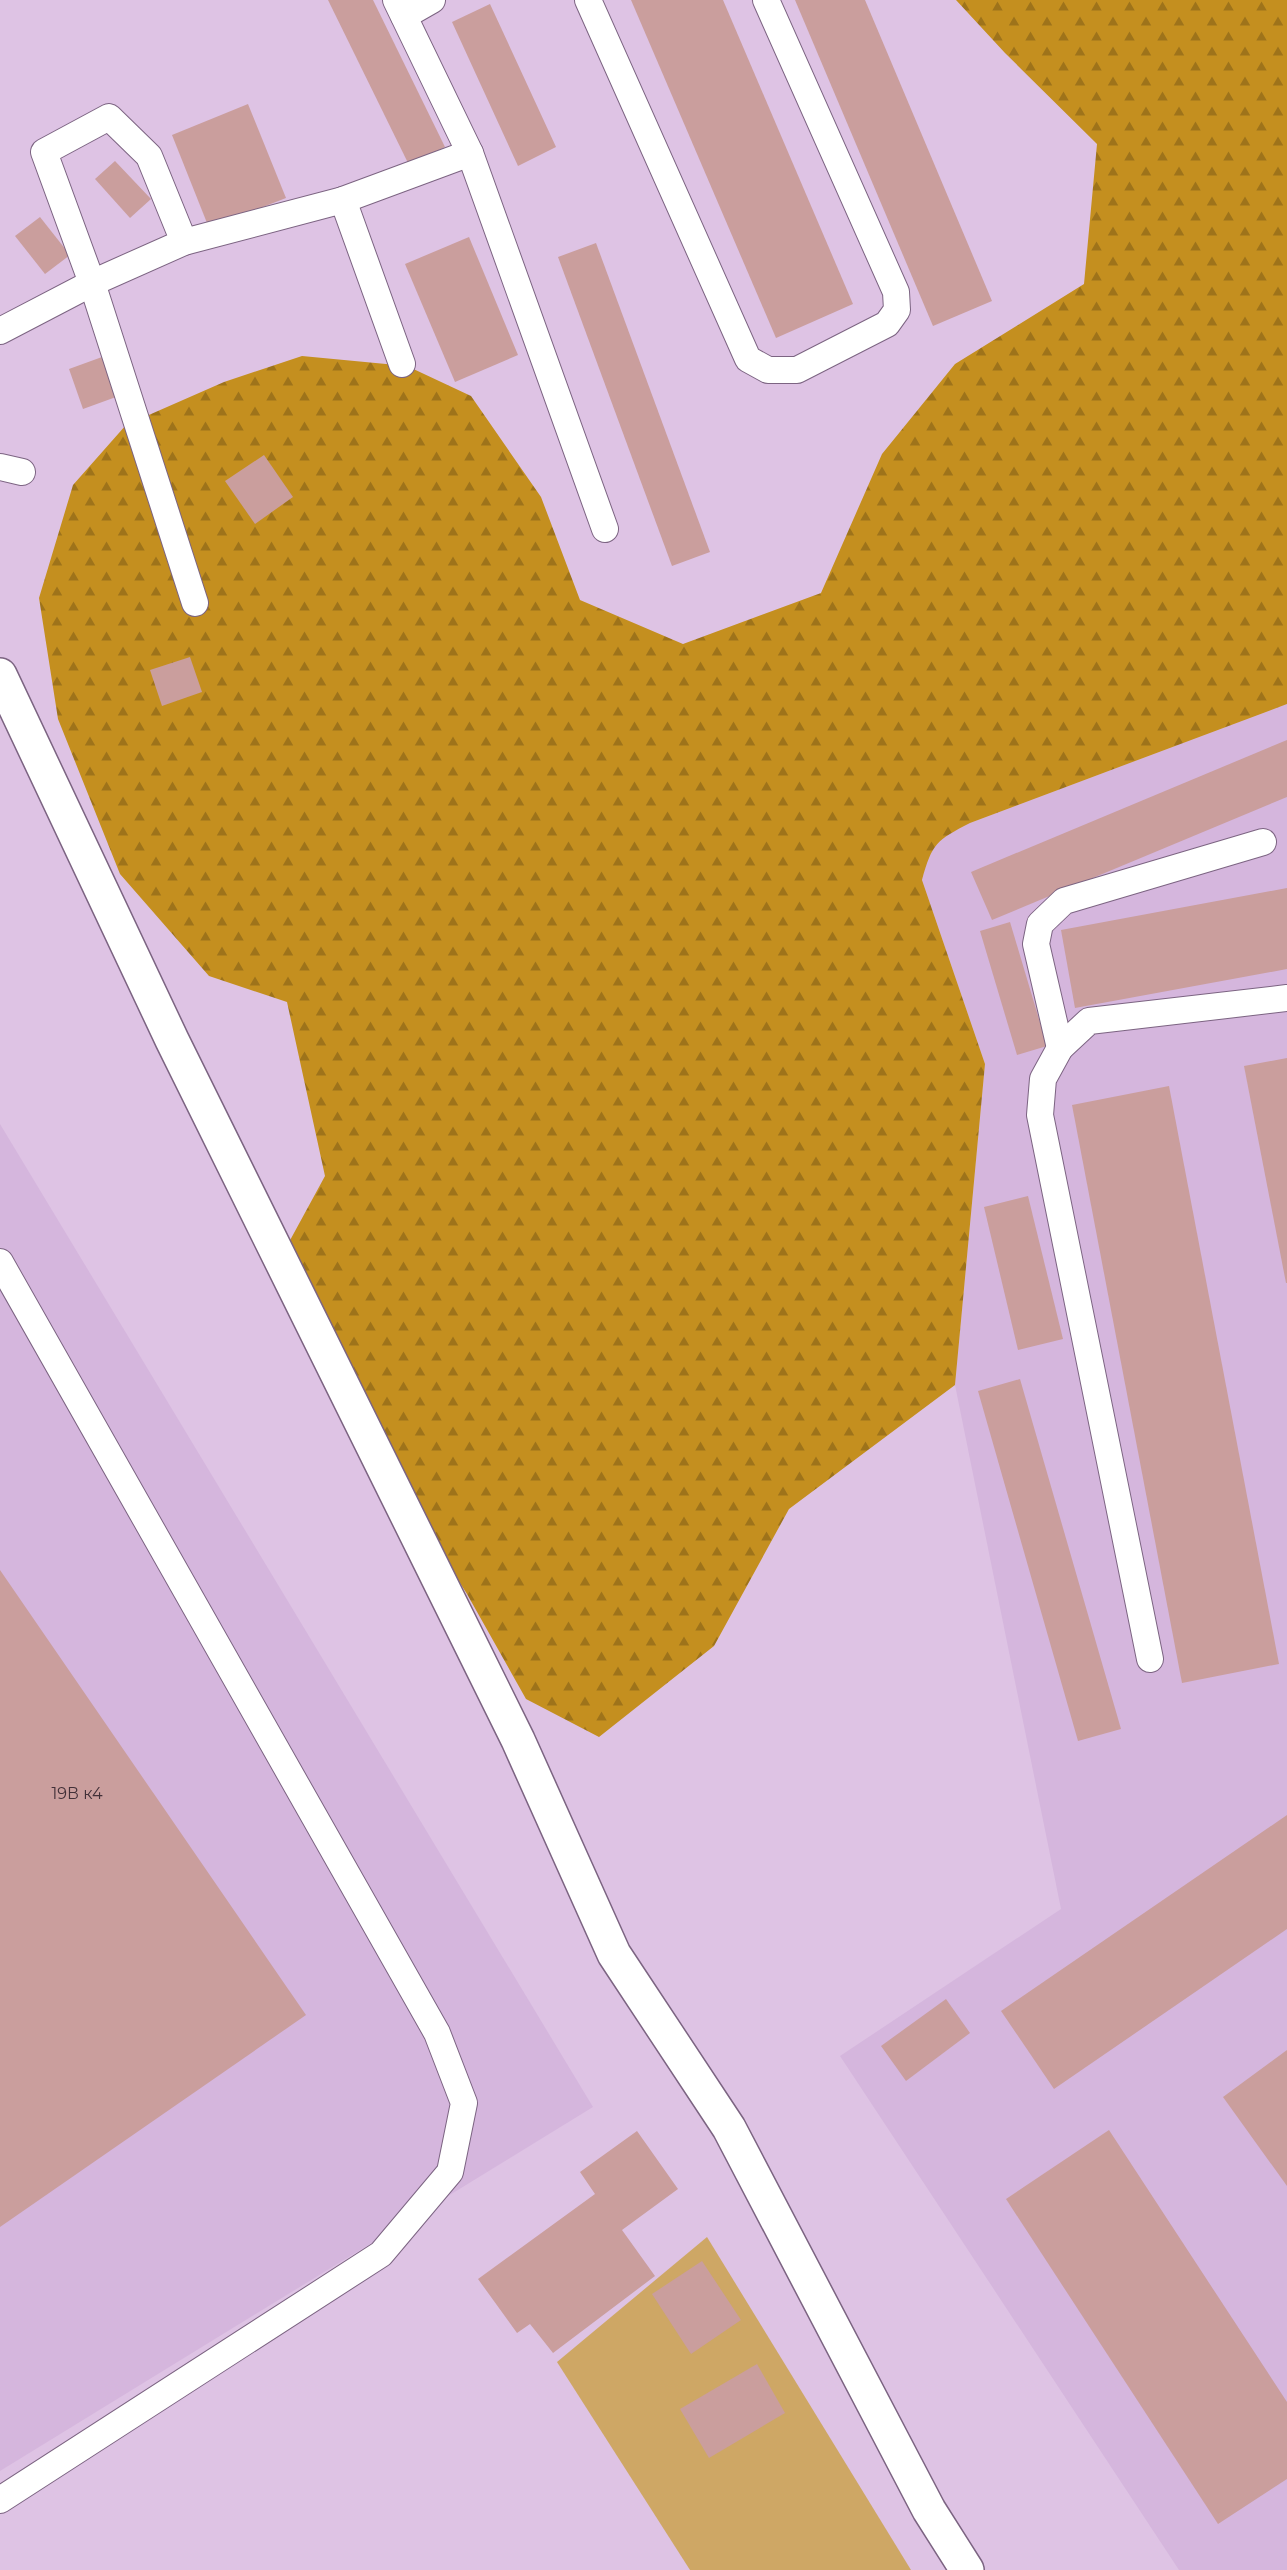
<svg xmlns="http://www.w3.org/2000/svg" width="1287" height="2570" font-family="Montserrat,sans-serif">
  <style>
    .built { fill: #d5b6dd }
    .green { fill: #cea765 }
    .forest { fill: url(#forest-firs) }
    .building { fill: #ca9e9d }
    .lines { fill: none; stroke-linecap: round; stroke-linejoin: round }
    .lane-casing { stroke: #7c6482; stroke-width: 28 }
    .street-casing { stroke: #7c6482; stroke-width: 36 }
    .lane { stroke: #fff; stroke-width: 26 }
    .street { stroke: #fff; stroke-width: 33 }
    .labels { text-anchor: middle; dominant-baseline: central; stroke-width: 4.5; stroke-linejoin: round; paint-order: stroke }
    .number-label { font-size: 16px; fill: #423038 }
  </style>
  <defs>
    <pattern id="forest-firs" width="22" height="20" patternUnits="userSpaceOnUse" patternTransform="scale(1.5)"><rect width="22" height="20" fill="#c48f1f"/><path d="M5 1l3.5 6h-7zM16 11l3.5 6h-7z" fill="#9e731a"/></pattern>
  </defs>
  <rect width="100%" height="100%" fill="#dec3e4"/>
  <g class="built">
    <path d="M1287,704V2570H1179L840,2056L1061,1909L955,1385L985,1064L922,880L929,853L943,837L970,823Z"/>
    <path d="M0,1124L593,2107L0,2471Z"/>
  </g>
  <path class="green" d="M707,2237L911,2570H690L557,2362Z"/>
  <path class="forest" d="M956,0H1287V704L970,823C937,840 932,843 922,880L985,1064L955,1385L789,1509L714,1646L599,1737L526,1699L467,1594L305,1341L282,1255L325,1176L287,1002L209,976L120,874L58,719L39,598L73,485L126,425L224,382L302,356L407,366L471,396L541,497L580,600L683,644L821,593L882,454L955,364L1084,284L1097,144L1005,53Z"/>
  <g class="building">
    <path d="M328,0H373L445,147L409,165Z"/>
    <path d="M631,0H723L853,304L776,338Z"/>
    <path d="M795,0H865L992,301L933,326Z"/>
    <path d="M490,4L556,147L518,166L452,22Z"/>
    <path d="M248,104L286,198L209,228L172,135Z"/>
    <path d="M115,161L151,199L130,218L95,179Z"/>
    <path d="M40,217L70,255L45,274L15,236Z"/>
    <path d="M469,237L518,355L455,382L405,264Z"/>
    <path d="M596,243L710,552L672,566L558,257Z"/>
    <path d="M102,357L116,397L83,409L69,369Z"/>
    <path d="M264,455L293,497L255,524L225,481Z"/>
    <path d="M190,657L202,692L162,706L150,670Z"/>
    <path d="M1287,740V797L992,920L971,872Z"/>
    <path d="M1287,888V969L1075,1008L1061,930Z"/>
    <path d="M1010,922L1047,1046L1017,1055L980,931Z"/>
    <path d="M1287,1058V1283H1286L1244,1066Z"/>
    <path d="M1169,1086L1279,1664L1182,1683L1072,1105Z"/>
    <path d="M1028,1196L1063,1339L1018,1350L984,1207Z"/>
    <path d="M1020,1379L1121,1729L1078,1741L978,1391Z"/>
    <path d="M0,1570L306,2015L0,2227Z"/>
    <path d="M1287,1815V1929L1054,2089L1001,2011Z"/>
    <path d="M946,1999L970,2033L906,2081L881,2046Z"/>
    <path d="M1287,2050V2186L1223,2097Z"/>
    <path d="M1109,2130L1287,2402V2479L1218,2524L1006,2199Z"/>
    <path d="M637,2131L678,2189L622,2230L655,2276L553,2353L530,2324L517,2333L478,2279L595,2194L580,2172Z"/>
    <path d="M702,2261L741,2320L691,2354L652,2294Z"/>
    <path d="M757,2364L785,2413L709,2458L680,2409Z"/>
  </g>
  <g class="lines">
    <g class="lane-casing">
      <g id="lane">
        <path d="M396,0L470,153L605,529"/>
        <path d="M588,0L748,359L768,370H797L887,324L897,310L896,292L766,0"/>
        <path d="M404,16L432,0"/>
        <path d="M343,200L402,364"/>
        <path d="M184,242L149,156L109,117L44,152L92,283L195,603"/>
        <path d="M0,331L92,283L184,242L343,200L470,153"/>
        <path d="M0,467L22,472"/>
        <path d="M1060,1048L1036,944L1040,924L1064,901L1263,842"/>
        <path d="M0,1262L437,2033L464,2103L450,2172L381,2254L0,2500"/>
        <path d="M1150,1659L1040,1115L1043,1079L1060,1048L1089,1021L1287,998"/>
      </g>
    </g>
    <g class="street-casing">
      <path id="street" d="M0,675L172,1040L518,1740L614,1954L729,2128L929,2510L967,2570"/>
    </g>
    <use href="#lane" class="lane"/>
    <use href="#street" class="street"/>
  </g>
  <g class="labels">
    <g class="number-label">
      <text x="77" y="1793">19В к4</text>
    </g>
  </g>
</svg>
